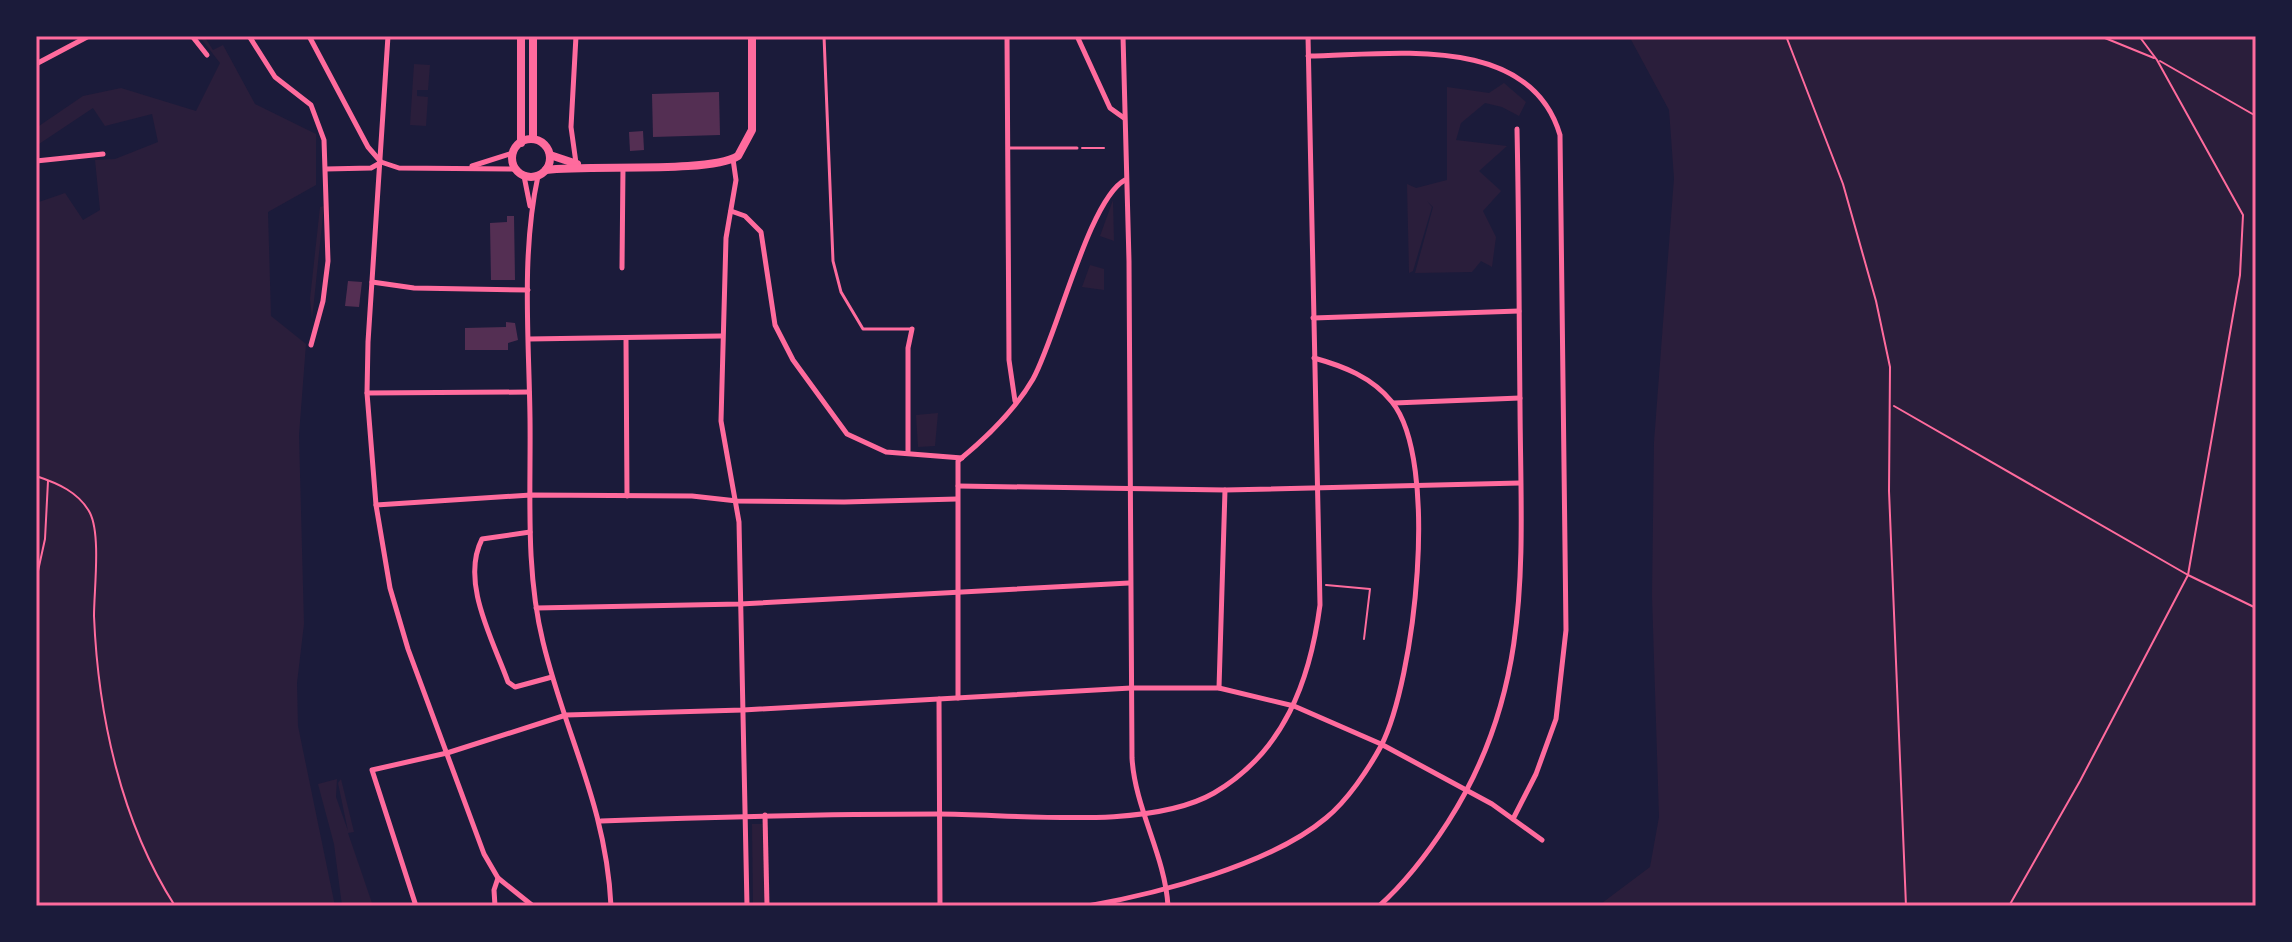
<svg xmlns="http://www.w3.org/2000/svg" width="2292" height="942" font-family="'Sofia Sans Condensed',sans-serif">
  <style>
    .green { fill: #2a1e3b }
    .building { fill: #542f53 }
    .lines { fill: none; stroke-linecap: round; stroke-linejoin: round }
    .path { stroke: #ff6b9d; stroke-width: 2 }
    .service { stroke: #ff6b9d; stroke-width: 3 }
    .minor { stroke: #ff6b9d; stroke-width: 5 }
    .primary { stroke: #ff6b9d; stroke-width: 8 }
    .neatline { fill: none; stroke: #ff6b9d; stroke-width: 3 }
  </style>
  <rect width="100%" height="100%" fill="#1b1b3a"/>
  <g class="green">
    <path d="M199,36H204L213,50L223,45L255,104L316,134V185L268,212L271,316L306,344L299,435L304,624L297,683L298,726L335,906H36V203L65,193L83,220L100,210L95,160L115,159L158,142L152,114L105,126L93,108L36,146V128L83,96L121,88L196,111L220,63Z"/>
    <path d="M1629,36H2256V906H1598L1650,867L1659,817L1652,596L1654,442L1674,178L1669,110Z"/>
    <path d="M414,64L430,65L428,90H417V96L428,97L426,126L410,125Z"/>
    <path d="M1504,83L1526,102L1519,116L1502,107L1485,103L1461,123L1456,140L1507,146L1479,171L1501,191L1483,211L1496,237L1492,267L1481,261L1472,272L1415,273L1433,207L1427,201L1432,207L1413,271L1409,273L1407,184L1416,188L1447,180V87L1489,93Z"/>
    <path d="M1113,200L1114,241L1100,236Z"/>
    <path d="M324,206L312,320L310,299L320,207Z"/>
    <path d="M1090,265L1104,269V290L1082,287Z"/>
    <path d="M938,413L935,446L918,447L916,415Z"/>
    <path d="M337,779L336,797L348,831L338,783L341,779L354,832L348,833L373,906H342L334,844L318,784Z"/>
    <path d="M752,824H764V906H753Z"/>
  </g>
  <g class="building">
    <path d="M719,92L720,135L653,137L652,94Z"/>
    <path d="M643,131L644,150L630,151L629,132Z"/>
    <path d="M507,216H514L515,280H491L490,223L507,222Z"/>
    <path d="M348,281L362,282L359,307L345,306Z"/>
    <path d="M506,322L515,323L518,340L508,343V350H465V328L506,327Z"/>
  </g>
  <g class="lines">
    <g class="path">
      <path d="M1786,36L1843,184L1876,301L1890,367L1889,491L1906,906"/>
      <path d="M2100,36L2154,58"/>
      <path d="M2160,61L2256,116"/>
      <path d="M1082,148H1104"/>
      <path d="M1894,406L2188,575L2256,608"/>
      <path d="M36,476C57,483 79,492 90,513C101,535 94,590 94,616C98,715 121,822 175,906"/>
      <path d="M36,580L45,539L48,481"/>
      <path d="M1326,585L1370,589L1364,639"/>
      <path d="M2009,906L2080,781L2188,575L2240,275L2243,215L2157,60L2139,36"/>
    </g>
    <g class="service">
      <path d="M824,36L833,261L841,292L863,329H912"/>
      <path d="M1009,148H1077"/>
    </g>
    <g class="minor">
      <path d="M192,36L207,55"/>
      <path d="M249,36L275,77L311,105L324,140L328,261L323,301L311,345"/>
      <path d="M309,36L368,147L381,162L399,168L515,169"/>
      <path d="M388,36L368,342L367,393L376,505L390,588L408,649L484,854L498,878L533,906"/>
      <path d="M1007,36L1009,360L1015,401"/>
      <path d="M1077,36L1110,108L1124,118"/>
      <path d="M1123,36L1129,261L1132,758C1135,809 1165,855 1168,906"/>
      <path d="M1308,56C1391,55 1530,32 1560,135L1566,630L1556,719L1536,774L1513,819"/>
      <path d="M36,64L89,36"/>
      <path d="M733,159L736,180L726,238L721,421L739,522L747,906"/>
      <path d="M36,161L103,154"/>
      <path d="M576,163L571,127L576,36"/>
      <path d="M472,166L513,153"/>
      <path d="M326,169L371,168L380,163"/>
      <path d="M524,176L530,206"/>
      <path d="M538,176C521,254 529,339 530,418C531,493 525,569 543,642C566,737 606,805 611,906"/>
      <path d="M731,211L745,216L761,232L775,325L793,360L847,434L886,452L962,458"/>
      <path d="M622,268L623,167"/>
      <path d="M372,282L414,288L528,290"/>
      <path d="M1313,318L1519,311"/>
      <path d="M529,339L721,336"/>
      <path d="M626,340L627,496"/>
      <path d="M367,393L529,392"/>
      <path d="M1394,403L1520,398"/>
      <path d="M908,451V348L912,329"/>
      <path d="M958,486L1225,490L1520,483"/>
      <path d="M376,505L531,495L692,496L737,501L844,502L957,499"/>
      <path d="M530,532L482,539C460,582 493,640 508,682L515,687L552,677"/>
      <path d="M536,608L740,604L1129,583"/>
      <path d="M1219,688L1225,490"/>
      <path d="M958,698V461C985,439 1015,410 1033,379C1057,336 1089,199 1125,180"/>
      <path d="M939,699L940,906"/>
      <path d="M765,815L767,906"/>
      <path d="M601,821C713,817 826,814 939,814C1016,814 1148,831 1214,793C1284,752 1310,681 1320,605L1308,36"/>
      <path d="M416,906L372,770L447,753L566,715L743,710L1131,688H1219L1294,706L1381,744L1492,804L1542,840"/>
      <path d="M495,906L494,890L498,878"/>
      <path d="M1088,906C1159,893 1270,865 1326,818C1347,801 1368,770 1381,746C1415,680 1440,461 1392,402C1372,377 1343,366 1314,358"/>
      <path d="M1379,906C1406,882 1428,853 1448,822C1534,688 1521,559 1520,407C1519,315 1519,222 1517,129"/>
    </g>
    <g class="primary">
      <path d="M533,139V36"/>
      <circle cx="531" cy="158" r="19"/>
      <path d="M521,143V36"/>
      <path d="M550,155L577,164"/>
      <path d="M546,170C590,164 708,174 738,156L752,130V36"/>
    </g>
  </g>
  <rect width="2292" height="942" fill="none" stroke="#1b1b3a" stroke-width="76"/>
  <rect x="38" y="38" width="2216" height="866" class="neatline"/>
</svg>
